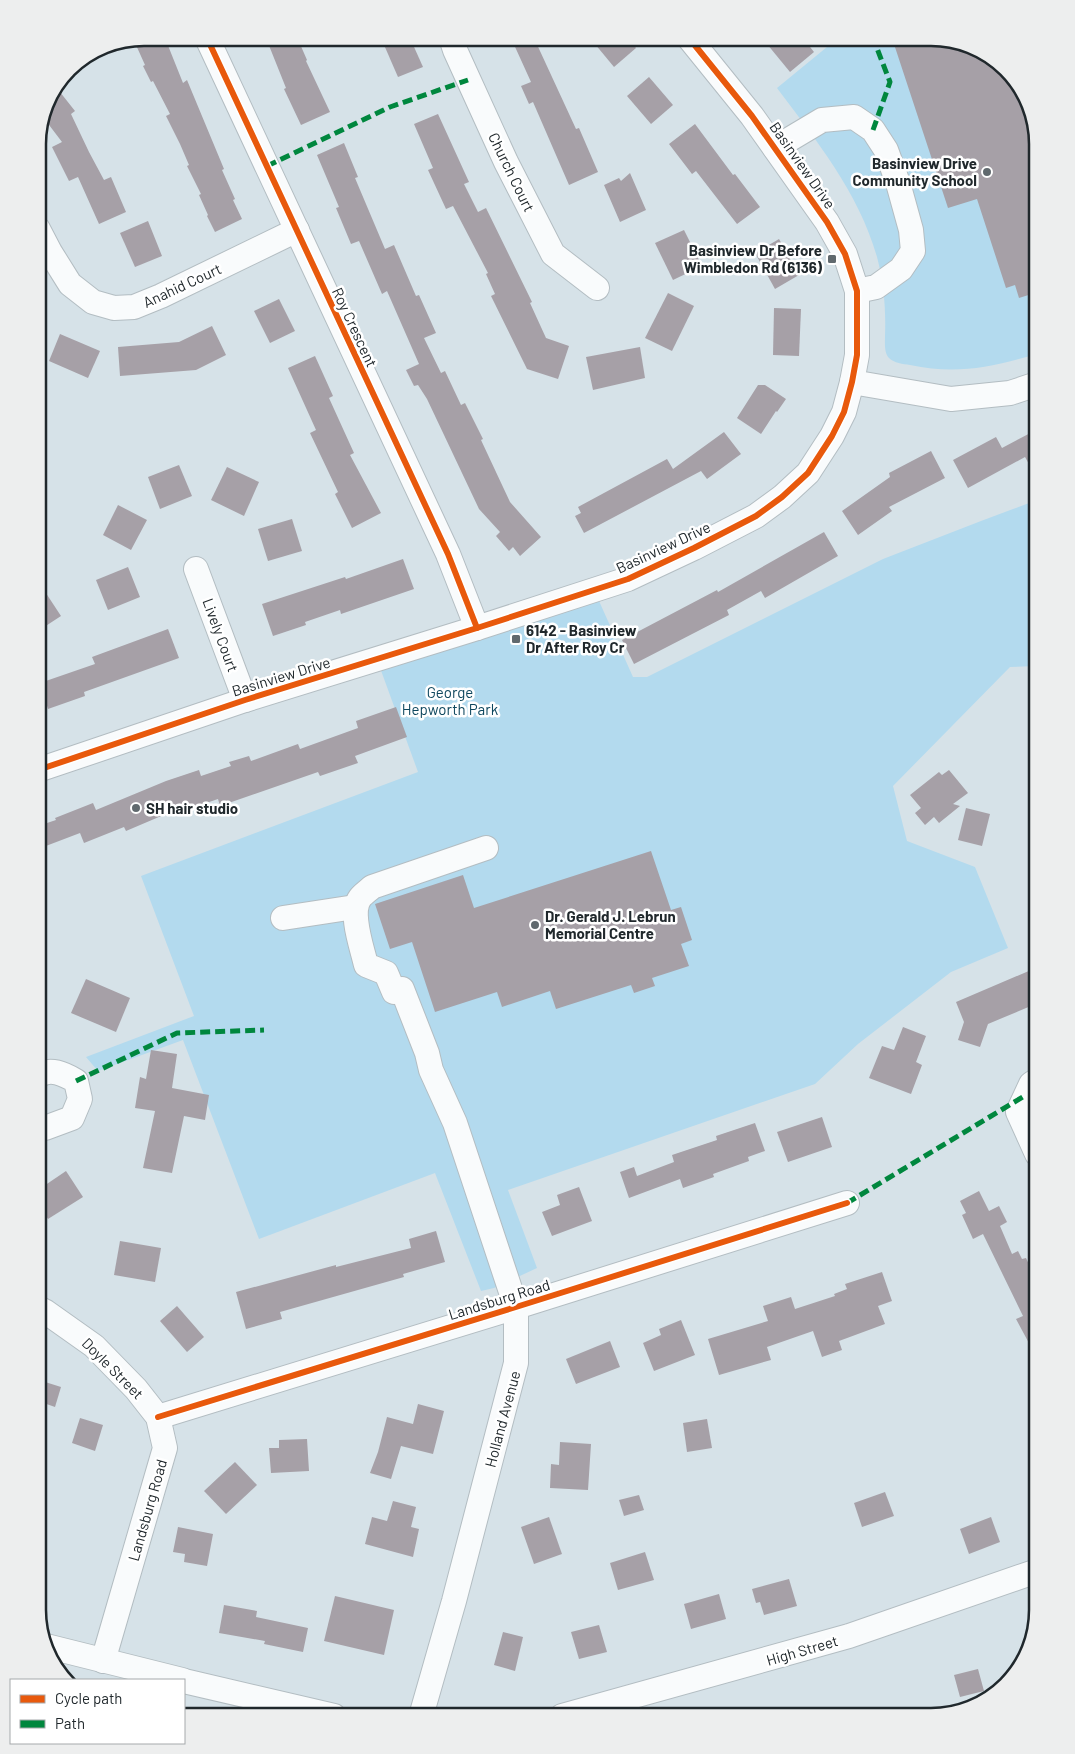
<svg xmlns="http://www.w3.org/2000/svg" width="1075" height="1754" font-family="Barlow,sans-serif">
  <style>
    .green { fill: #b3daee }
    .building { fill: #a6a0a7 }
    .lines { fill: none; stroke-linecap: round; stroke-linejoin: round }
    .minor-casing { stroke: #b3bdc2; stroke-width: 26 }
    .minor { stroke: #f9fbfc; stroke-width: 24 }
    .quiet { stroke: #00873e; stroke-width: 5; stroke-dasharray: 10 5; stroke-linecap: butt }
    .cycleway-casing { stroke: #fff; stroke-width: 9 }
    .cycleway { stroke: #e8590c; stroke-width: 6 }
    .poi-dot { fill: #60696e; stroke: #fff; stroke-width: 2 }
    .labels { text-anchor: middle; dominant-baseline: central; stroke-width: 5; stroke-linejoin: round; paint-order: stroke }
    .poi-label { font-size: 15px; font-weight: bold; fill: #20282c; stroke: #fff; text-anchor: start }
    .street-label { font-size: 15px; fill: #20282c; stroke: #fff }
    .park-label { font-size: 15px; fill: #0e475e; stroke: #fff }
    .rim { fill: none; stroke: #20282c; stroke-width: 2.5 }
  </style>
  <rect width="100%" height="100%" fill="#d6e2e8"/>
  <g class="green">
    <path d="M838,38H938L990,55L1026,97L1037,145V354C991,367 958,375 910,365C903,364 894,363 889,358C884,353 885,343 885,336C886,310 884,283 877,257C859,193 816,140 777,88Z"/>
    <path d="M1037,500V666L1010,667L893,786L907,841L975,867L1008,948L951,972L858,1044L815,1084L508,1190L537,1268L494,1288L481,1291L435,1173L259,1239L183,1040L98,1071L86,1057L194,1016L141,876L418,772L379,665L595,592L633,677H647L883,559L981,521Z"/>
  </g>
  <g class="building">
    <path d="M154,38H165L183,83L187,80L224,169L222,170L235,199L233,200L242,219L215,232L207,216L208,215L199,195L201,194L187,166L189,165L180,144L166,116L170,114L153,81L151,82L143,66L145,65L136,45Z"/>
    <path d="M266,38H294L297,45L300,44L307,60L306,61L330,112L301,125L284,89L286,88Z"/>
    <path d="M381,38H410L423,67L398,77Z"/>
    <path d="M511,38H534L576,129L579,128L598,172L569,185L533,102L529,104L521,86L531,82Z"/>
    <path d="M590,38H628L636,48L614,67Z"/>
    <path d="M775,38H803L814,52L790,72L767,44Z"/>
    <path d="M892,38H938L990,55L1026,97L1038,144V292L1019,298L1015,285L1006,288L977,199L948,208Z"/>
    <path d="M649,77L673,105L651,124L627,96Z"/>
    <path d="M56,87L75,111L71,114L89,152L104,180L111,177L126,212L99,224L78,177L69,181L52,147L62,142L43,117L46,103Z"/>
    <path d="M438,114L469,182L464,184L478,212L486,208L532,302L530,303L546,338L569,346L558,379L527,369L491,296L495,294L486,274L488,273L453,206L446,209L428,170L433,168L414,124Z"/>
    <path d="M695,124L733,175L735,174L760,207L737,224L696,171L692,174L669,144Z"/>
    <path d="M344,143L358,177L355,178L385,249L394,245L416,296L419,295L436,333L424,338L441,373L445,371L461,405L465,403L483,439L481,440L510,502L541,537L520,556L513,547L509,551L496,536L500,532L479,509L427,399L418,385L414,386L406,370L419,364L387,291L382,294L359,241L351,244L336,208L339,207L317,155Z"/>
    <path d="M630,173L646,210L620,222L604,185L619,178L621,181Z"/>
    <path d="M148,221L162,256L135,267L120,233Z"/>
    <path d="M684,230L702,266L673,280L655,243Z"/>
    <path d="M779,239L799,275L775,289L755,253Z"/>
    <path d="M668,293L694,306L672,351L645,338Z"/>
    <path d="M279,299L295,331L270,343L254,311Z"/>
    <path d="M774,308L801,309L799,356L773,355Z"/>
    <path d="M212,326L226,355L196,370L120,376L118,347L179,342Z"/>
    <path d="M60,334L100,351L88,378L49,361Z"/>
    <path d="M640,347L645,378L593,390L586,357Z"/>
    <path d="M315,356L333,396L329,398L354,453L350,455L381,513L352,528L335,494L338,492L310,433L316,430L288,368Z"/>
    <path d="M758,385H765L786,399L777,412L776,411L761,434L737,418Z"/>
    <path d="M1038,429V480L1025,457L968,488L953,460L996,437L1002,448Z"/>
    <path d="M724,432L741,454L707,479L701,471L584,533L575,516L581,513L578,507L667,459L673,469Z"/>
    <path d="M931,451L945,478L889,507L892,511L858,535L842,511L890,477L889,473Z"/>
    <path d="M179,465L192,496L160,509L148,477Z"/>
    <path d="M227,467L259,482L244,516L211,500Z"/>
    <path d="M118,505L147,520L131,550L103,535Z"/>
    <path d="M292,519L302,551L268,561L258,529Z"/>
    <path d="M824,532L838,556L765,598L761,591L727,610L729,615L634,664L622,640L717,590L718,592Z"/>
    <path d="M403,559L414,589L341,614L340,610L305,622L306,625L273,636L262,604L345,577L346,579Z"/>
    <path d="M128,567L140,597L108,610L96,580Z"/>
    <path d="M38,581L61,616L38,631Z"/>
    <path d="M168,629L179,658L84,692L85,696L48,709L40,683L95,664L92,657Z"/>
    <path d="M396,707L407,737L355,756L358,763L320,776L318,772L220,806L218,799L174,814L173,811L126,831L124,827L84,843L80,833L38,849V826L56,820L55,818L93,803L96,810L166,781L199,770L201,776L231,766L229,762L249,756L251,761L298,744L300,749L358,728L356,721Z"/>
    <path d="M949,770L968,793L953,804L960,806L939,823L934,817L925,825L915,813L921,808L910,795L939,772L942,775Z"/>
    <path d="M966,808L990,814L982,846L958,840Z"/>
    <path d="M651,851L671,910L681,907L692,940L681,944L689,966L652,978L655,986L634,993L631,985L556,1009L550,991L502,1007L497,992L435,1012L412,942L390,949L375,904L463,875L474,908Z"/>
    <path d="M1038,967V1003L988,1024L980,1047L958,1040L964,1022L956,1002Z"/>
    <path d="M86,979L130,998L116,1032L71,1013Z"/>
    <path d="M903,1027L926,1036L916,1062L922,1065L911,1094L869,1078L882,1046L894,1050Z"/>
    <path d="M151,1050L177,1054L172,1088L209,1095L205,1120L184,1116L172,1173L143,1168L155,1111L135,1108L140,1077L146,1079Z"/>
    <path d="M822,1117L832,1147L788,1162L777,1132Z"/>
    <path d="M755,1123L765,1151L748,1157L749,1161L713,1174L714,1177L683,1188L680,1179L629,1198L620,1172L634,1167L637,1176L674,1162L672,1155L717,1140L716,1136Z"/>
    <path d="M66,1171L83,1197L48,1219L38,1203V1190Z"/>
    <path d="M579,1187L592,1221L552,1236L542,1212L560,1205L557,1195Z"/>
    <path d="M979,1191L989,1211L999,1206L1007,1222L1000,1226L1012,1254L1018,1251L1022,1259L1026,1258L1033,1273L1030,1275L1038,1291V1360L1016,1319L1023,1316L983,1234L973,1239L962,1215L966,1213L960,1201Z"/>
    <path d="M436,1231L445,1262L403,1274L404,1277L280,1312L282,1319L246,1329L236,1292L336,1265V1267L411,1248L409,1239Z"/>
    <path d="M120,1241L161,1248L155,1282L114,1275Z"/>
    <path d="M882,1272L892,1301L878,1306L885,1324L839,1341L842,1350L822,1357L813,1331L767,1347L771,1360L719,1375L708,1339L768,1321L763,1306L791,1297L795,1309L835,1296L834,1294L847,1289L845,1284Z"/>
    <path d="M177,1306L204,1337L187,1352L160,1321Z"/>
    <path d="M681,1320L695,1355L654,1371L643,1343L661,1335L659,1329Z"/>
    <path d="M610,1341L620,1367L576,1384L566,1359Z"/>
    <path d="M42,1381L61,1387L55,1407L38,1401Z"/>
    <path d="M418,1404L444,1411L433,1454L401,1446L391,1479L370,1473L378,1452L387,1417L413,1424Z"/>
    <path d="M80,1418L103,1425L95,1451L72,1443Z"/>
    <path d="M707,1419L712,1448L687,1452L683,1423Z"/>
    <path d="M307,1439L309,1471L271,1473L269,1448H279V1440Z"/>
    <path d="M560,1442L591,1444L588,1490L550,1488L551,1464L559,1465Z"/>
    <path d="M235,1462L257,1485L226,1514L204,1491Z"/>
    <path d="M885,1492L894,1516L862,1527L854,1503Z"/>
    <path d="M639,1495L644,1510L624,1516L619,1500Z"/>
    <path d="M393,1501L416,1507L411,1527L419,1529L413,1557L365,1544L372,1517L387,1521Z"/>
    <path d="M549,1517L562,1554L534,1564L521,1527Z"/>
    <path d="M991,1517L1000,1542L969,1554L960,1529Z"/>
    <path d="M178,1527L213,1534L207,1566L184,1562L185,1554L173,1552Z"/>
    <path d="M645,1552L654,1580L618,1590L610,1563Z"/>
    <path d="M789,1579L797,1606L764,1615L760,1602L756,1603L752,1589Z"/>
    <path d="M719,1594L726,1619L691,1629L684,1604Z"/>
    <path d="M335,1596L394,1610L384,1655L324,1641Z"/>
    <path d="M224,1605L257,1611L256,1617L308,1628L303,1652L264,1644L265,1641L219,1633Z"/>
    <path d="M599,1625L607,1652L579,1659L571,1632Z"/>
    <path d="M503,1632L523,1637L515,1671L494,1665Z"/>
    <path d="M978,1669L984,1691L960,1697L954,1675Z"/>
  </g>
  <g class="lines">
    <g class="minor-casing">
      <g id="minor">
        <path d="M207,38L448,554L477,628"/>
        <path d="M451,38L455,50L506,162L553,254L597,288"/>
        <path d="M775,148L822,120L854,117L873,130L886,150L898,183L911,230L913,251L901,269L876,287L857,291"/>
        <path d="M38,229L50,252L70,284L93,302L114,308L134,307L161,296L297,230"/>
        <path d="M852,382L951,399L1010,393L1037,384"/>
        <path d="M196,569L245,700"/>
        <path d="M38,770L245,700L477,628L628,579L694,548L756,516L782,497L808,473L832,436L844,412L852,382L857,355V291L845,254L827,222L752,116L689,38"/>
        <path d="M283,918L355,907"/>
        <path d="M402,989L427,1053L431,1070L455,1123L516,1307V1363L454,1601L421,1716"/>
        <path d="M394,992L386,973L366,965C362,947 349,913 360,898C363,894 368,891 372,887L486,848"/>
        <path d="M38,1128H45L72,1118L80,1099L76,1081C64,1074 50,1067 38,1076"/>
        <path d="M1037,1154L1018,1112L1031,1084L1037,1080"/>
        <path d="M38,1308L46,1312L94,1346L136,1389L158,1417L165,1448L103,1661"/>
        <path d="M158,1417L516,1307L847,1203"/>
        <path d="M46,1646L182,1680"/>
        <path d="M184,1681L334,1716"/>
        <path d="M562,1716L849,1636L1037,1571"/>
      </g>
    </g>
    <use href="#minor" class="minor"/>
    <g class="quiet">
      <path d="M873,130L890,82L873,38"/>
      <path d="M267,166L390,107L468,80"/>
      <path d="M76,1081L177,1033L264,1030"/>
      <path d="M847,1203L1026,1095"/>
    </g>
    <g class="cycleway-casing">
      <g id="cycleway">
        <path d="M207,38L448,554L477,628"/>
        <path d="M38,770L245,700L477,628L628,579L694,548L756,516L782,497L808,473L832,436L844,412L852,382L857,355V291L845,254L827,222L752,116L689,38"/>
        <path d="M158,1417L516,1307L847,1203"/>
      </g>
    </g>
    <use href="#cycleway" class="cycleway"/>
  </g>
  <g class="poi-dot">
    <circle cx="987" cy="172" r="5"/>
    <rect x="827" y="254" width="10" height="10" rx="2.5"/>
    <rect x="511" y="634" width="10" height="10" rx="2.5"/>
    <circle cx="136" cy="808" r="5"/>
    <circle cx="535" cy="925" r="5"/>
  </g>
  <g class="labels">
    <g class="poi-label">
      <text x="977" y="163" text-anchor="end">Basinview Drive<tspan x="977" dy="17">Community School</tspan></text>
      <text x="822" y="250" text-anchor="end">Basinview Dr Before<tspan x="822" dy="17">Wimbledon Rd (6136)</tspan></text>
      <text x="526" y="630">6142 - Basinview<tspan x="526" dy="17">Dr After Roy Cr</tspan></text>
      <text x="146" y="808">SH hair studio</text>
      <text x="545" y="916">Dr. Gerald J. Lebrun<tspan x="545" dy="17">Memorial Centre</tspan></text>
    </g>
    <g class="street-label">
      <text transform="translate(803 165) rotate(55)">Basinview Drive</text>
      <text transform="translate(512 172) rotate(64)">Church Court</text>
      <text transform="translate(182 285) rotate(-25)">Anahid Court</text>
      <text transform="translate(355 327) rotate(65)">Roy Crescent</text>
      <text transform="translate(663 547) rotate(-25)">Basinview Drive</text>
      <text transform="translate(221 635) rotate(70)">Lively Court</text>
      <text transform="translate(281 676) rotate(-17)">Basinview Drive</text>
      <text transform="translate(499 1299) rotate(-17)">Landsburg Road</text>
      <text transform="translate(113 1368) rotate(45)">Doyle Street</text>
      <text transform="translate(502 1419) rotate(-75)">Holland Avenue</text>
      <text transform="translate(147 1510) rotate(-74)">Landsburg Road</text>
      <text transform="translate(802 1650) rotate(-16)">High Street</text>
    </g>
    <g class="park-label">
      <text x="450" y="692">George<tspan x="450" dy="17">Hepworth Park</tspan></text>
    </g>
  </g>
  <path d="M0 0H1075V1754H0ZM144 46H931A98 98 0 0 1 1029 144V1610A98 98 0 0 1 931 1708H144A98 98 0 0 1 46 1610V144A98 98 0 0 1 144 46Z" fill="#edeeee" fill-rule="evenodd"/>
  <path class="rim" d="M144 46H931A98 98 0 0 1 1029 144V1610A98 98 0 0 1 931 1708H144A98 98 0 0 1 46 1610V144A98 98 0 0 1 144 46Z"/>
  <rect x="10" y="1679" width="175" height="65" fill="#ffffff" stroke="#a6a9ab"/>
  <rect x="20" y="1695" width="25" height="8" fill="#e8590c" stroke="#a6a9ab"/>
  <text x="55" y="1704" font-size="15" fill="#20282c">Cycle path</text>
  <rect x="20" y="1720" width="25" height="8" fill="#00873e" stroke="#a6a9ab"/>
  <text x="55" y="1729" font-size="15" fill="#20282c">Path</text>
</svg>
